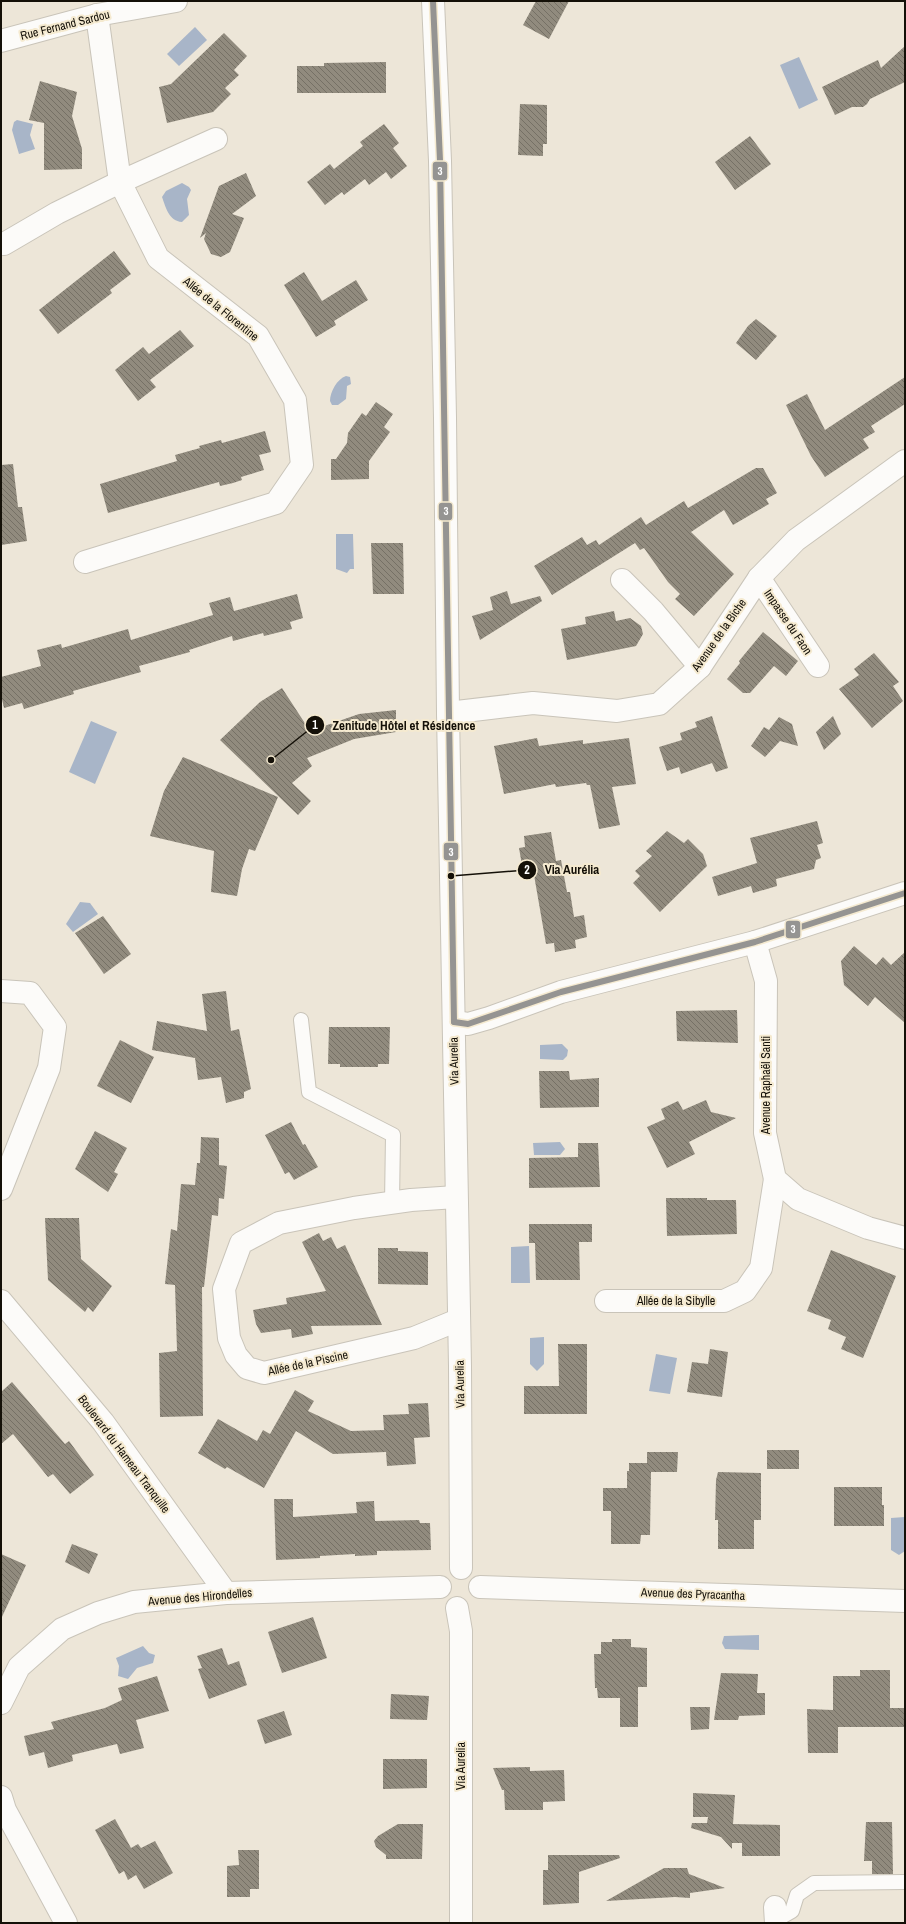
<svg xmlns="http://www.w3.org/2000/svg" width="906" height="1924" font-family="'Archivo Narrow',sans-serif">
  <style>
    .water { fill: #a8b5c8 }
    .building { fill: url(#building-back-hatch) }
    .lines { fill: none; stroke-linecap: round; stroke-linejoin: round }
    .lane-casing { stroke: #c9c4b9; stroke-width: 16 }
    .street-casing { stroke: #c9c4b9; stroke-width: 24 }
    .lane { stroke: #fcfbf9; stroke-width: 14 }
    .street { stroke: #fcfbf9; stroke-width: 22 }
    .bus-1-casing { stroke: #f5ead0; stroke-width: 9 }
    .bus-1 { stroke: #959492; stroke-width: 6 }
    .labels { text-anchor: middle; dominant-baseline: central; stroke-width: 4; stroke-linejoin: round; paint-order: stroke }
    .street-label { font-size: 12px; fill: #141008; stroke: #f5ead0 }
    .leader { fill: none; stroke: #141008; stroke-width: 1.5 }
    .callout-dot { fill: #141008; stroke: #f5ead0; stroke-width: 1.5 }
    .mark-label { font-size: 12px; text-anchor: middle; font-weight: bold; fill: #fff }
    .callout-label { font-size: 13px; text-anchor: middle; font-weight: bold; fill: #141008; stroke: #f5ead0; stroke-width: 4; stroke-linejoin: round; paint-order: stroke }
    .line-badge { stroke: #f5ead0; stroke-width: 1.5 }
    .badge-label { font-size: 11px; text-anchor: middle; font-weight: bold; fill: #fff }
  </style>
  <defs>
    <pattern id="building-back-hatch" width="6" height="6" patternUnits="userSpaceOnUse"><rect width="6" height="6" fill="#918b7e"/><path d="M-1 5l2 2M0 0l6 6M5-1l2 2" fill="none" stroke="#757065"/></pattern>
  </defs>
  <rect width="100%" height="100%" fill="#ede6d8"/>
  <g class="water">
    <path d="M195,27L207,40L179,66L167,54Z"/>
    <path d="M799,57L818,100L799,109L780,65Z"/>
    <path d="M17,120L33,124L30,135L35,149L19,154L12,130L14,122Z"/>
    <path d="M182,183L189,187L191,190L187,199L189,215L182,222C169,221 166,208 162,197L166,191Z"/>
    <path d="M346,376L350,377L351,384L347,386L346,399L338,405H332L330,401C330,392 337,379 346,376Z"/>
    <path d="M336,534H353L354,569H350L347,573L336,569Z"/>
    <path d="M91,721L117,732L95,784L69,772Z"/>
    <path d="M80,902L90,903L98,914L73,932L66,924Z"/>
    <path d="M562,1044L568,1050L567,1056L563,1060L540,1059V1045Z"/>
    <path d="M560,1142L565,1149L560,1155H534L533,1143Z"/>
    <path d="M529,1246L530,1283H511V1247Z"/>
    <path d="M544,1337V1364L537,1371L530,1364V1338Z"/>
    <path d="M656,1354L677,1358L670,1394L649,1391Z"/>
    <path d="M905,1517V1551L899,1555L891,1550V1518Z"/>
    <path d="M759,1635V1650L725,1649L722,1643L724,1636Z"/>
    <path d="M143,1646L149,1653L155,1655L153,1663L137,1668L128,1679L118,1676L119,1666L116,1658Z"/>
  </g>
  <g class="building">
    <path d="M536,1H569L549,39L523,25Z"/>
    <path d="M224,33L247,56L234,70L239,75L225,88L231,94L213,112L167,123L159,87L171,84Z"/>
    <path d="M905,46V82L870,99L867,104L863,107H852L835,115L822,87L878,60L881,68Z"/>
    <path d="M386,62V93H297V66H324V63Z"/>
    <path d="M40,81L77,92L72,116L82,149V169L44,170V123L29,120Z"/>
    <path d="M520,104L547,105V144H543V156L518,155Z"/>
    <path d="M384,124L399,143L393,148L407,166L391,179L386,172L369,185L365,179L344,195L342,192L325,205L307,182L330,164L334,169L363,146L360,142Z"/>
    <path d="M750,136L771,164L735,190L715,162Z"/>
    <path d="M246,173L256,196L232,214L244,218L230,252L221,257L211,254L204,239L206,233L200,238L219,186Z"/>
    <path d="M114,251L131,274L110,290L112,293L58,334L39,310Z"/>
    <path d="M304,272L322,301L356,280L368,300L334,321L336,325L316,337L284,285Z"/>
    <path d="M756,319L777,336L756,360L736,343L748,326Z"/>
    <path d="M180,330L194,346L150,380L156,387L138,401L115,370L143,347L149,354Z"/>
    <path d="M905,377V404L871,426L875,432L863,439L869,448L825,477L811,456L786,405L807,394L825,430Z"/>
    <path d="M376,402L393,414L384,427L390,432L369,461V479L331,480V459H336L347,443L348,433L362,413L366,416Z"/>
    <path d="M265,431L271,452L259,455L264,470L241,477L242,480L233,483L220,486L219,482L108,513L100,484L177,461L175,455L200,448L199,446L221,440L222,443Z"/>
    <path d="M13,464L18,507H22L27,541L1,545V465Z"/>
    <path d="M756,468H763L777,493L766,499L769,504L733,525L724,510L691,532L734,574L694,616L675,599L680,594L668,582L644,548L640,550L635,543L552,595L534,566L582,537L587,545L596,540L599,545L641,517L646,525L684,501L688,508Z"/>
    <path d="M371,543H403L404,594H373Z"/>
    <path d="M507,591L511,604L540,596L542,601L480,640L472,616L493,610L490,597Z"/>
    <path d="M297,594L303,618L290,622L292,629L264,636L263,633L233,641L232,636L189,650L190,652L139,666L141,672L73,691L74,694L24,709L22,703L4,708L1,695V677L41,666L37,650L61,644L62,648L128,629L131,640L213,615L209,603L230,597L234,611Z"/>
    <path d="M614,611L616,621L630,618L641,626L643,634L636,646L567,660L561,629L586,624L585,617Z"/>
    <path d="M763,632L798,661L786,676L774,666L750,693H743L727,679L740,663L739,661Z"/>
    <path d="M874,653L899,682L893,686L903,701L872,728L839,689L859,675L854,669Z"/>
    <path d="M282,688L310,731L359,714L396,710V732L354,739L307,758L312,766L292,783L311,801L298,815L220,740L260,702Z"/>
    <path d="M712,716L728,768L716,772L712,763L681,774L679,767L667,771L659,747L682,740L680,733L697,727L695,722Z"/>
    <path d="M833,716L841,734L824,750L816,732Z"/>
    <path d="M779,717L792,724L798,746L780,741L765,757L751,746L764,727L769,730Z"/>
    <path d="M537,738L539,746L583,740V744L629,738L636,784L612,787L620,825L599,829L590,785H587L586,783L556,787L555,784L504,794L494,746Z"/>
    <path d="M183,757L278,797L255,851L249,849L242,869L237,896L211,892L214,851L150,836L164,791Z"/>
    <path d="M817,821L823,843L817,845L821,858L816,860L814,869L776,879L777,886L753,893L751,886L718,896L712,877L757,863L750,838Z"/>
    <path d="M667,831L684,843L688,839L703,854L707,866L660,912L633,883L640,876L635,871L652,856L646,851Z"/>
    <path d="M551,832L556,861L561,860L567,892H570L574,917L584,915L587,937L575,940L576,948L555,952L554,943L546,944L534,875L524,877L519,848L525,847L524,836Z"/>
    <path d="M103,916L131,954L104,974L75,933Z"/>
    <path d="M854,946L876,965L883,957L891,965L905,952V1023L875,997L868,1006L844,985L841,961Z"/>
    <path d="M226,991L231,1031L239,1029L251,1089L244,1092V1098L226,1103L221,1077L198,1080L195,1058L152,1050L157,1021L207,1031L202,994Z"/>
    <path d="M737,1010L738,1043L677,1041L676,1011Z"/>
    <path d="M329,1027H390L389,1064H378V1067H340V1064H328Z"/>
    <path d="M120,1040L154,1057L131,1103L97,1086Z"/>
    <path d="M539,1071H569L570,1080L599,1078V1107L540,1108Z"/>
    <path d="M706,1100L711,1112L736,1118L689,1142L695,1154L667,1168L647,1127L665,1119L661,1109L678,1101L683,1110Z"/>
    <path d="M291,1122L303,1145L305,1144L318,1167L294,1180L289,1172L285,1174L265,1135Z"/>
    <path d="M95,1131L127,1148L114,1172L118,1174L108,1192L75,1169Z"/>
    <path d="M201,1137L219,1138V1165L227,1166L224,1199L219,1198L218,1216L212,1215L204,1287H202L203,1416L160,1417L159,1353L177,1351L175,1285L165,1284L171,1229L177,1231L181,1184L195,1185L197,1163H200Z"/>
    <path d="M578,1143H598L600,1187L529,1188V1158L578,1157Z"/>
    <path d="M666,1198H707V1200H736L737,1234L667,1236Z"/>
    <path d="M45,1218H79L81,1259L112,1286L93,1312L88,1307L85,1312L48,1280Z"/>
    <path d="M529,1224H592V1242H579L580,1280H536L535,1243H529Z"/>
    <path d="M319,1233L323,1241L331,1237L337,1249L345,1245L382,1325L311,1326L313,1334L292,1338L291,1329L261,1333L256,1324L253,1310L287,1304L286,1298L326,1291L302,1242Z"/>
    <path d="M378,1248H398V1251L428,1252V1285L378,1284Z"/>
    <path d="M831,1250L896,1276L863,1358L841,1349L846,1337L828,1329L831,1320L807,1311Z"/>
    <path d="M558,1344H587V1414H524V1386H559Z"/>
    <path d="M710,1349L728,1352L722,1397L687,1392L692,1362L708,1364Z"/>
    <path d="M12,1382L65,1444L69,1441L94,1475L70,1494L53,1474L48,1477L13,1434L1,1444V1392Z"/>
    <path d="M295,1390L314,1401L308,1411L351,1431L384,1430L383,1415L409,1414L408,1404L428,1403L430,1437L414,1438L416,1464L387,1466L386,1452L333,1454L296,1431L264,1488L227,1467L225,1469L198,1453L218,1419L257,1441L263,1430L270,1434Z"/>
    <rect x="767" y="1450" width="32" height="19"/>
    <path d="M647,1452H678L677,1472H651L650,1535H641L640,1544H611V1511H603V1488H627V1471H629V1463H647Z"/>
    <path d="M718,1472L761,1473V1520H754V1549H718V1520H715L716,1480Z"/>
    <path d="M834,1487H882V1505H884V1526H834Z"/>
    <path d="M274,1499H293V1517L357,1513L356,1502L374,1501L375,1521L419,1520L420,1523H430L431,1550L377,1551V1555L355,1556V1554L320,1556V1558L276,1560Z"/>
    <path d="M72,1544L98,1554L89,1574L65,1562Z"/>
    <path d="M1,1554L26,1565L1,1619Z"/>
    <path d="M313,1617L327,1658L282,1673L268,1632Z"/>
    <path d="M612,1639H631V1647L647,1648V1687H638V1727H620V1698H598L597,1688H595L594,1654H601V1642H612Z"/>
    <path d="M222,1648L228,1665L239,1661L247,1685L209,1699L198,1669L202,1668L197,1656Z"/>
    <path d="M860,1670H890V1708H905L904,1727H838V1753H808L807,1709L833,1710V1676H860Z"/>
    <path d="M721,1673L758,1674L757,1693H765V1715L739,1716L738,1720H714Z"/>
    <path d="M157,1676L169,1711L136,1720L144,1748L120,1754L117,1744L72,1755L73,1761L48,1768L44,1752L29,1756L24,1736L54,1729L51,1722L105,1708L122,1700L118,1688Z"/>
    <path d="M391,1694L429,1696L427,1720L390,1719Z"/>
    <path d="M690,1707H710L709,1729L691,1730Z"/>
    <path d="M284,1711L292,1735L265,1744L257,1720Z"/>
    <path d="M383,1759H427V1788L383,1789Z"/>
    <path d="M530,1767V1771L564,1770L565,1801L543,1802V1810H505L504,1790H502L493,1768Z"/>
    <path d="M693,1793L735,1795L733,1824L780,1825V1856H742V1843H732V1849L721,1837L691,1828L692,1823H707L708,1817H693Z"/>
    <path d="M115,1819L131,1848L138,1844L141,1848L155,1841L173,1873L144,1889L136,1875L128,1880L124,1871L119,1874L95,1830Z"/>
    <path d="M866,1822H892L893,1874H872V1861H864Z"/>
    <path d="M398,1824H423L422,1859H386V1855L376,1847L374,1841L378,1836Z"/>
    <path d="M238,1850H259V1889H250V1897H227V1866L239,1865Z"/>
    <path d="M548,1855H619L620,1858L579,1872V1903L543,1905V1870H548Z"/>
    <path d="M664,1868H687L689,1874L725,1888L690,1893V1898L675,1897L606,1901Z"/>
  </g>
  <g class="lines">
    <g class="lane-casing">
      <g id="lane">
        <path d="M301,1020L309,1092L393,1135L392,1203"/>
        <path d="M776,1920L792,1911L797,1895L814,1883L905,1882"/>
      </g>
    </g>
    <g class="street-casing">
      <g id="street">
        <path d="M433,1L440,161L445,418L448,713L460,1366L461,1568"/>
        <path d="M1,41L97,15L176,1"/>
        <path d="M4,244L57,213L120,182L216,139"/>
        <path d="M85,562L276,503L302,465L295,400L258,336L158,258L120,182L97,15"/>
        <path d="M759,578L818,666"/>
        <path d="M622,580L653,611L700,667"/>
        <path d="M448,713L533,703L617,711L659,704L700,667L759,578L796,540L905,461"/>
        <path d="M755,942L766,981L765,1133L775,1179L798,1199L868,1228L905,1238"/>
        <path d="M1,991L30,993L55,1027L49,1068L1,1189"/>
        <path d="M454,1022L468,1024L489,1018L561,992L755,942L905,893"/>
        <path d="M456,1197L411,1200L354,1208L279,1223L241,1243L224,1289L229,1338L236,1355L247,1368L264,1373L414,1338L458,1320"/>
        <path d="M1,1301L103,1422L226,1593"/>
        <path d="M606,1301H724L745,1291L761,1268L775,1179"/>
        <path d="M480,1587L905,1601"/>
        <path d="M457,1608L461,1631V1923"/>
        <path d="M1,1703L19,1667L62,1629L98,1613L134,1602L226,1593L440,1587"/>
        <path d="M1,1797L5,1810L66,1923"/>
        <path d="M775,1907L776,1923"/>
      </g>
    </g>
    <use href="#lane" class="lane"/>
    <use href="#street" class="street"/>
    <g class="bus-1-casing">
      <g id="bus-1">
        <path d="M433,1L440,161L454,1022"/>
        <path d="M454,1022L468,1024L561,992L755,942L905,893"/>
      </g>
    </g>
    <use href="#bus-1" class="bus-1"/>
  </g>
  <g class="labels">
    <g class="street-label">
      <text transform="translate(65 25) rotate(-14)">Rue Fernand Sardou</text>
      <text transform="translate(221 309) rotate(39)">Allée de la Florentine</text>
      <text transform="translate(788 622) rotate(56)">Impasse du Faon</text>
      <text transform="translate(719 635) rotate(-55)">Avenue de la Biche</text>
      <text transform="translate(454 1061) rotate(-91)">Via Aurelia</text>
      <text transform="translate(766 1085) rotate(-90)">Avenue Raphaël Santi</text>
      <text x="676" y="1301">Allée de la Sibylle</text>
      <text transform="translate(308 1363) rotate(-12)">Allée de la Piscine</text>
      <text transform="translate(460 1384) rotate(-91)">Via Aurelia</text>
      <text transform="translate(124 1454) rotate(53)">Boulevard du Hameau Tranquille</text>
      <text transform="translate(693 1594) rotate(2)">Avenue des Pyracantha</text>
      <text transform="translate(200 1597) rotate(-5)">Avenue des Hirondelles</text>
      <text transform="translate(461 1766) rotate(-90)">Via Aurelia</text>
    </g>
  </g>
  <path class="leader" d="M271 760L315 725M451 876L527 870"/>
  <g class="callout-dot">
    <circle cx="271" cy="760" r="4"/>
    <circle cx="451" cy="876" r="4"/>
    <circle cx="315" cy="725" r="10"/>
    <circle cx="527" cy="870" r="10"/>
  </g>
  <g class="mark-label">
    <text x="315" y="729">1</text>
    <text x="527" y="874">2</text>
  </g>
  <g class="callout-label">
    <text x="404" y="730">Zenitude Hôtel et Résidence</text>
    <text x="572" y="874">Via Aurélia</text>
  </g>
  <g class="line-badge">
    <rect x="432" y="161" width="16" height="20" rx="4" fill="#959492"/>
    <rect x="438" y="502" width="15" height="19" rx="4" fill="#959492"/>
    <rect x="443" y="842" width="16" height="19" rx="4" fill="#959492"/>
    <rect x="785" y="920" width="16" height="19" rx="4" fill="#959492"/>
  </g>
  <g class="badge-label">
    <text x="440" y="175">3</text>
    <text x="446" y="515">3</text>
    <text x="451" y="856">3</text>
    <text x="793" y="933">3</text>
  </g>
  <rect width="906" height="1924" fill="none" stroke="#141008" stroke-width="4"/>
</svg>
